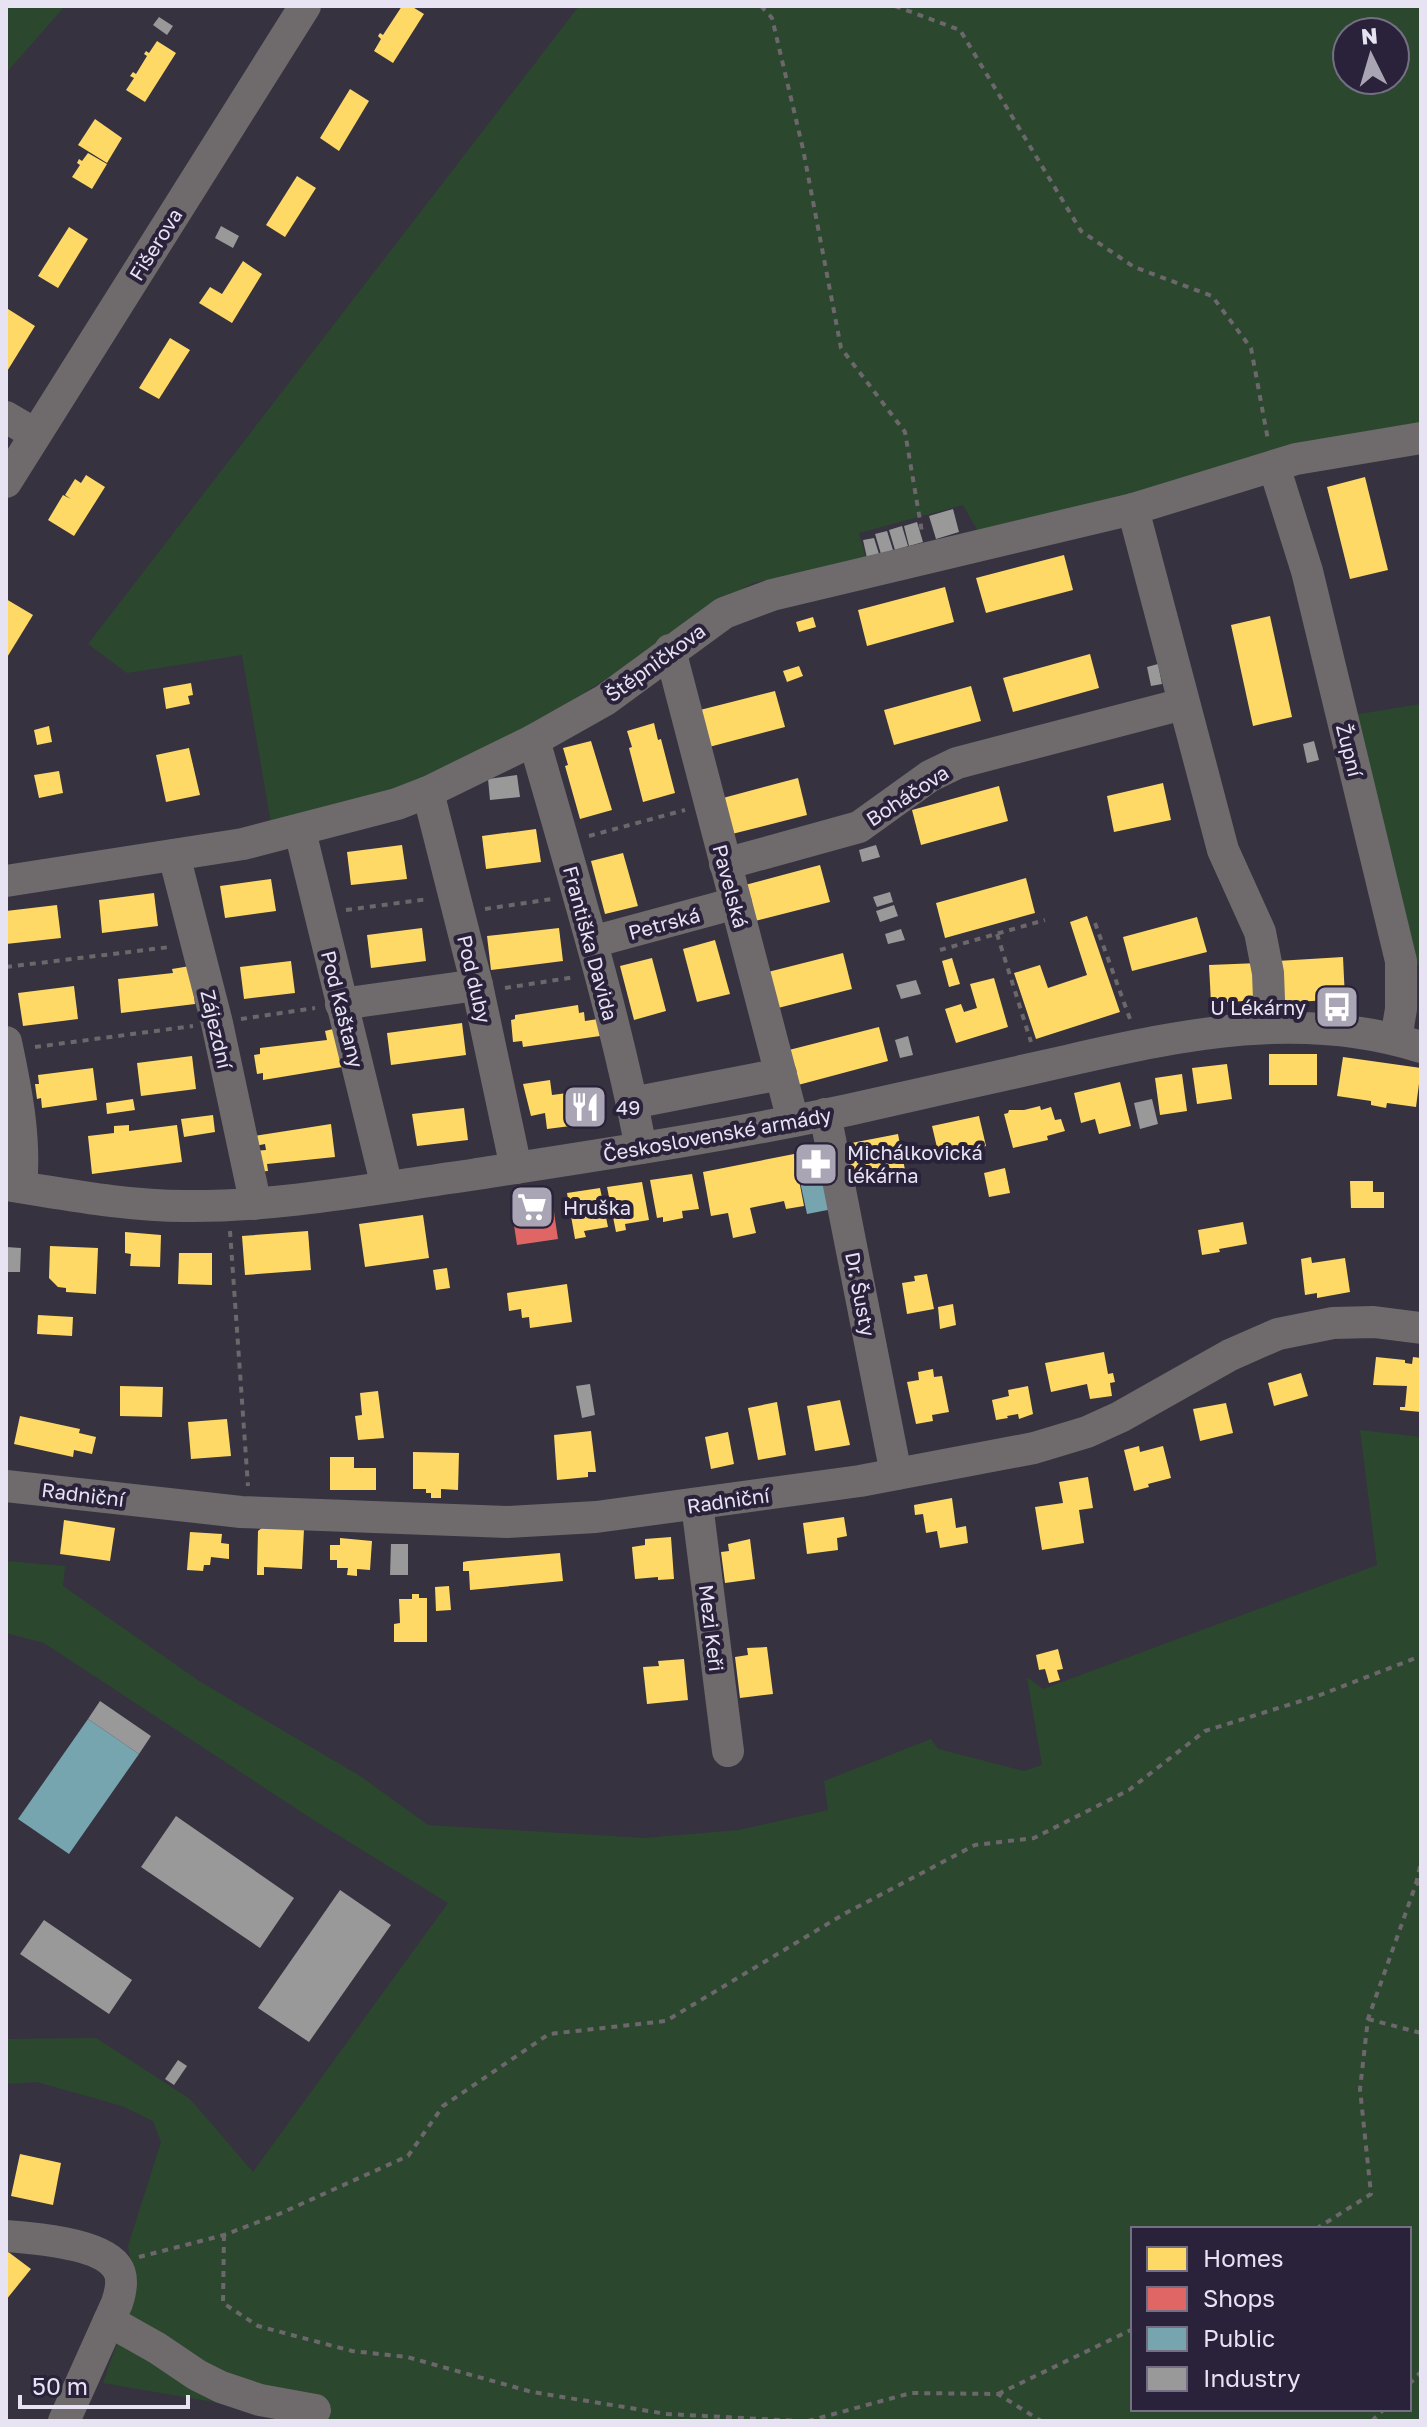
<svg xmlns="http://www.w3.org/2000/svg" width="1427" height="2427" font-family="'Golos Text',sans-serif">
  <style>
    .green { fill: #2b482f; fill-rule: evenodd }
    .homes { fill: #ffd966 }
    .shops { fill: #e06666 }
    .public { fill: #76a5af }
    .industry { fill: #999 }
    .lines { fill: none; stroke-linecap: round; stroke-linejoin: round }
    .path { stroke: #6c676b; stroke-width: 4; stroke-dasharray: 6 6; stroke-linecap: butt }
    .minor { stroke: #6f6a6c; stroke-width: 32 }
    .labels { text-anchor: middle; dominant-baseline: central; stroke-width: 8; stroke-linejoin: round; paint-order: stroke }
    .street-label { font-size: 20px; fill: #e7e3f3; stroke: #29223a }
    .poi-label { font-size: 20px; fill: #e7e3f3; stroke: #29223a; text-anchor: start }
  </style>
  <rect width="100%" height="100%" fill="#36323f"/>
  <g class="green">
    <path d="M6,6H65L6,73Z"/>
    <path d="M579,6H1421V434L979,533L963,505L859,533L867,561L752,583L569,703L442,779L271,823L242,655L127,673L88,644ZM1347,32H1395V80H1347Z"/>
    <path d="M1421,704V964L1413,966L1353,715Z"/>
    <path d="M1360,1430L1421,1437V2421H325L103,2383L136,2289L128,2246L161,2142L153,2121L122,2106L37,2082L6,2084V2039L96,2038L190,2099L253,2172L448,1903L312,1819L44,1643L6,1633V1561L65,1566L63,1586L199,1681L360,1776L428,1825L644,1838L739,1830L828,1810L824,1781L931,1739L938,1749L1024,1771L1042,1765L1027,1677L1043,1689L1377,1565ZM1133,2229H1409V2409H1133Z"/>
  </g>
  <g class="homes">
    <path d="M402,6H411L424,14L393,63L374,51L381,39L378,36L380,33L383,35Z"/>
    <path d="M157,41L176,53L145,102L126,90L134,78L130,76L133,72L136,74L147,56L144,54L146,51L149,53Z"/>
    <path d="M350,89L369,101L339,151L320,138Z"/>
    <path d="M95,119L122,138L107,163L78,145Z"/>
    <path d="M88,153L107,164L92,189L72,177L80,165L77,163L79,159L82,161Z"/>
    <path d="M297,176L316,188L285,237L266,225Z"/>
    <path d="M69,227L88,239L58,288L38,276Z"/>
    <path d="M243,261L262,274L232,323L199,303L210,287L222,294Z"/>
    <path d="M8,309L35,326L6,373V313Z"/>
    <path d="M170,338L190,350L159,399L139,388Z"/>
    <path d="M86,475L105,487L74,536L48,520L63,495L71,499L65,495L75,479L81,483Z"/>
    <path d="M1365,477L1388,570L1350,579L1327,487Z"/>
    <path d="M1064,555L1073,590L986,613L976,578Z"/>
    <path d="M945,587L954,622L867,646L858,610Z"/>
    <path d="M6,599L33,615L6,659Z"/>
    <path d="M1270,616L1292,717L1253,726L1231,625Z"/>
    <path d="M813,617L816,627L799,632L796,622Z"/>
    <path d="M1090,654L1099,688L1013,712L1003,678Z"/>
    <path d="M799,666L803,676L787,682L783,671Z"/>
    <path d="M191,683L193,695L188,696L190,704L166,709L163,688Z"/>
    <path d="M971,686L981,721L894,745L884,710Z"/>
    <path d="M775,691L785,727L709,747L700,710Z"/>
    <path d="M654,723L658,740L661,739L675,793L643,802L629,748L632,747L627,731Z"/>
    <path d="M49,726L52,742L37,745L34,730Z"/>
    <path d="M591,741L612,810L580,819L565,766L568,765L563,748Z"/>
    <path d="M189,748L200,795L166,802L156,755Z"/>
    <path d="M59,771L63,793L39,798L34,775Z"/>
    <path d="M798,778L807,815L732,834L723,798Z"/>
    <path d="M1163,783L1171,820L1114,832L1107,796Z"/>
    <path d="M999,786L1008,821L921,845L912,810Z"/>
    <path d="M536,829L541,862L486,869L482,836Z"/>
    <path d="M402,845L407,879L351,885L347,852Z"/>
    <path d="M623,853L638,906L605,914L591,861Z"/>
    <path d="M820,865L830,902L755,921L745,885Z"/>
    <path d="M1026,878L1035,913L945,938L936,903Z"/>
    <path d="M271,879L276,911L225,918L220,886Z"/>
    <path d="M154,893L158,926L102,933L99,900Z"/>
    <path d="M57,905L61,938L6,944V911Z"/>
    <path d="M1087,916L1120,1012L1036,1039L1014,973L1040,965L1048,988L1087,975L1070,922Z"/>
    <path d="M1197,917L1207,952L1132,971L1123,937Z"/>
    <path d="M422,928L426,961L371,968L367,935Z"/>
    <path d="M559,928L563,961L491,970L487,936Z"/>
    <path d="M715,940L730,994L697,1002L683,949Z"/>
    <path d="M843,953L852,989L778,1008L768,972Z"/>
    <path d="M1343,957L1345,999L1279,1003L1277,961Z"/>
    <path d="M652,958L666,1011L634,1020L620,966Z"/>
    <path d="M952,958L960,984L949,987L942,961Z"/>
    <path d="M291,961L295,993L244,999L240,967Z"/>
    <path d="M1259,963L1261,1000L1211,1003L1209,965Z"/>
    <path d="M190,966L195,1004L121,1013L118,979L173,973L172,969Z"/>
    <path d="M994,978L1008,1027L956,1043L945,1009L961,1004L964,1012L977,1008L970,984Z"/>
    <path d="M74,986L78,1019L23,1026L18,993Z"/>
    <path d="M578,1005L579,1013L584,1012L585,1021L598,1019L600,1036L523,1047L522,1041L513,1042L511,1020L515,1019V1015Z"/>
    <path d="M462,1023L466,1055L391,1065L387,1033Z"/>
    <path d="M879,1027L888,1061L798,1085L789,1050Z"/>
    <path d="M333,1029L342,1067L263,1080V1073L257,1074L254,1055L260,1054V1048L327,1040L325,1031Z"/>
    <rect x="1269" y="1054" width="48" height="31"/>
    <path d="M192,1056L196,1089L141,1096L137,1063Z"/>
    <path d="M1343,1057L1421,1068L1416,1107L1387,1103L1386,1108L1371,1105V1101L1337,1096Z"/>
    <path d="M1227,1064L1232,1099L1197,1104L1192,1068Z"/>
    <path d="M93,1068L97,1100L42,1108L41,1098L37,1099L35,1084H39L38,1075Z"/>
    <path d="M1182,1074L1187,1111L1160,1115L1155,1078Z"/>
    <path d="M550,1080L552,1095L598,1089L602,1122L547,1129L545,1113L531,1116L523,1084Z"/>
    <path d="M1120,1082L1131,1126L1099,1134L1095,1119L1081,1123L1074,1093Z"/>
    <path d="M133,1099L135,1110L107,1114L106,1103Z"/>
    <path d="M1040,1106L1041,1110L1051,1107L1055,1120L1061,1119L1065,1131L1047,1136L1048,1140L1013,1148L1004,1114L1008,1113L1009,1110H1024Z"/>
    <path d="M464,1108L468,1140L417,1146L412,1114Z"/>
    <path d="M213,1115L215,1132L184,1137L181,1119Z"/>
    <path d="M979,1116L986,1146L939,1156L932,1126Z"/>
    <path d="M331,1124L335,1157L267,1164L268,1171L256,1172L254,1151L266,1150L265,1144L255,1146L254,1136Z"/>
    <path d="M129,1125V1131L177,1125L182,1162L92,1174L88,1136L114,1133V1126Z"/>
    <path d="M898,1134L905,1170L877,1176L878,1182L870,1184L869,1178L848,1182L841,1145Z"/>
    <path d="M794,1154L804,1206L786,1209L784,1201L750,1208L756,1233L733,1238L728,1213L711,1216L703,1172Z"/>
    <path d="M1005,1168L1010,1193L989,1197L984,1173Z"/>
    <path d="M692,1174L699,1209L682,1211L683,1218L663,1222V1217L657,1218L650,1180Z"/>
    <path d="M1350,1181H1373V1192H1384V1208H1351Z"/>
    <path d="M642,1182L649,1220L625,1224L626,1230L616,1232L607,1187Z"/>
    <path d="M600,1188L608,1227L584,1231L586,1237L575,1239L567,1193Z"/>
    <path d="M423,1215L429,1258L365,1267L359,1224Z"/>
    <path d="M1243,1222L1247,1244L1219,1249L1220,1252L1202,1255L1198,1230Z"/>
    <path d="M308,1231L311,1270L245,1275L242,1236Z"/>
    <path d="M125,1232L161,1235L160,1267L130,1266L131,1254L125,1253Z"/>
    <path d="M50,1246L98,1248L96,1294L66,1292V1288L58,1287L49,1278Z"/>
    <path d="M179,1253H212V1285L178,1284Z"/>
    <path d="M1311,1257L1312,1263L1345,1258L1350,1292L1317,1298V1293L1305,1295L1301,1259Z"/>
    <path d="M447,1268L450,1288L436,1290L433,1270Z"/>
    <path d="M927,1274L934,1309L907,1314L902,1283L915,1281L914,1276Z"/>
    <path d="M567,1284L572,1322L530,1328L529,1317L522,1318L521,1309L509,1311L507,1293Z"/>
    <path d="M953,1304L956,1325L940,1329L938,1307Z"/>
    <path d="M38,1315L73,1317L72,1336L37,1334Z"/>
    <path d="M1104,1352L1108,1374L1113,1373L1115,1382L1110,1383L1112,1396L1090,1399L1087,1384L1051,1392L1045,1363Z"/>
    <path d="M1376,1357L1405,1360V1363L1412,1364L1413,1357L1421,1358V1412L1400,1410V1407H1405L1407,1386L1373,1385Z"/>
    <path d="M933,1369L934,1377L942,1376L949,1412L932,1415L933,1421L916,1424L907,1382L919,1380L918,1372Z"/>
    <path d="M1301,1373L1308,1396L1274,1406L1268,1383Z"/>
    <path d="M120,1386L163,1387L162,1417L120,1416Z"/>
    <path d="M1028,1386L1033,1414L1019,1419L1018,1414L1007,1416L1008,1418L996,1420L992,1400L1009,1396L1008,1390Z"/>
    <path d="M378,1391L384,1438L358,1440L355,1416L362,1415L360,1393Z"/>
    <path d="M840,1400L850,1445L815,1451L807,1406Z"/>
    <path d="M777,1402L786,1455L758,1460L748,1408Z"/>
    <path d="M1226,1403L1233,1433L1200,1441L1193,1409Z"/>
    <path d="M20,1416L80,1429L79,1433L96,1437L92,1454L74,1450L73,1457L14,1444Z"/>
    <path d="M227,1419L231,1456L191,1459L188,1422Z"/>
    <path d="M591,1431L596,1472H588V1477L557,1480L554,1435Z"/>
    <path d="M728,1432L734,1464L711,1469L705,1437Z"/>
    <path d="M1139,1446L1140,1452L1163,1446L1171,1478L1148,1484L1149,1487L1134,1491L1124,1450Z"/>
    <path d="M413,1452L459,1453L458,1490L441,1489V1498H431V1493H426V1489H413Z"/>
    <path d="M330,1457H354V1468H376V1490H330Z"/>
    <path d="M1088,1477L1093,1508L1079,1510L1084,1543L1042,1550L1035,1507L1063,1503L1059,1482Z"/>
    <path d="M952,1498L956,1528L966,1526L968,1543L940,1548L937,1531L926,1533L923,1514L915,1515L914,1505Z"/>
    <path d="M844,1517L847,1536L837,1538L838,1550L807,1554L803,1523Z"/>
    <path d="M64,1520L115,1528L110,1561L60,1554Z"/>
    <path d="M263,1527L304,1529L302,1569L264,1567V1575H257L258,1531Z"/>
    <path d="M190,1532L222,1534L221,1543L229,1544V1559L211,1557L210,1565H204L203,1571L187,1570Z"/>
    <path d="M671,1537L674,1579L658,1580V1577L635,1579L632,1547L645,1545V1539Z"/>
    <path d="M340,1538L372,1541L370,1570L357,1569V1576L347,1575L348,1568H337V1560H330V1545H340Z"/>
    <path d="M750,1539L755,1579L725,1583L721,1552L729,1551L728,1544Z"/>
    <path d="M560,1553L563,1581L470,1590L469,1571H463V1562L468,1561Z"/>
    <path d="M449,1586L451,1610L436,1611L435,1587Z"/>
    <path d="M412,1594H419V1598H427V1642H394V1624L400,1623L399,1599H412Z"/>
    <path d="M767,1647L773,1694L740,1698L735,1657L748,1655L747,1648Z"/>
    <path d="M1058,1649L1063,1669L1057,1670L1060,1680L1049,1683L1045,1669L1039,1670L1036,1655Z"/>
    <path d="M684,1659L688,1700L647,1704L643,1667L659,1666L658,1661Z"/>
    <path d="M20,2154L61,2163L53,2205L11,2196Z"/>
    <path d="M7,2251L31,2269L6,2300V2253Z"/>
  </g>
  <path class="shops" d="M538,1198L552,1199L558,1239L517,1245L511,1205Z"/>
  <g class="public">
    <path d="M826,1147L838,1208L807,1214L794,1154Z"/>
    <path d="M88,1719L139,1754L69,1854L18,1819Z"/>
  </g>
  <g class="industry">
    <path d="M159,17L173,26L167,35L153,25Z"/>
    <path d="M221,226L239,236L233,248L215,238Z"/>
    <path d="M953,509L959,532L936,539L929,516Z"/>
    <path d="M917,522L923,542L909,546L904,526Z"/>
    <path d="M902,526L908,546L895,550L889,530Z"/>
    <path d="M887,531L893,550L881,554L875,534Z"/>
    <path d="M874,538L879,554L867,558L863,540Z"/>
    <path d="M1158,664L1162,684L1151,686L1147,667Z"/>
    <path d="M1314,741L1319,760L1307,763L1303,744Z"/>
    <path d="M517,775L520,797L490,800L488,779Z"/>
    <path d="M876,845L880,857L862,862L859,850Z"/>
    <path d="M890,892L893,902L877,907L873,897Z"/>
    <path d="M894,905L898,916L880,922L876,911Z"/>
    <path d="M901,929L905,940L888,944L885,934Z"/>
    <path d="M916,980L921,994L901,999L896,985Z"/>
    <path d="M908,1036L913,1055L900,1058L895,1040Z"/>
    <path d="M1152,1099L1158,1124L1140,1129L1134,1103Z"/>
    <path d="M6,1247L21,1248L20,1272H6Z"/>
    <path d="M590,1384L595,1415L582,1418L576,1386Z"/>
    <path d="M391,1544H408V1575H390Z"/>
    <path d="M100,1701L151,1736L139,1754L88,1719Z"/>
    <path d="M176,1816L294,1898L260,1948L141,1867Z"/>
    <path d="M340,1890L391,1925L309,2042L258,2008Z"/>
    <path d="M44,1920L132,1980L109,2014L20,1954Z"/>
    <path d="M178,2060L187,2066L174,2085L165,2079Z"/>
  </g>
  <g class="lines">
    <g class="path">
      <path d="M761,6L772,18L803,149L841,348L905,432L922,532"/>
      <path d="M895,6L960,30L1081,231L1134,267L1212,296L1251,348L1268,440"/>
      <path d="M589,836L685,810"/>
      <path d="M485,909L552,899"/>
      <path d="M346,910L428,899"/>
      <path d="M1095,923L1130,1019"/>
      <path d="M997,934L1031,1042"/>
      <path d="M940,950L1045,920"/>
      <path d="M6,967L170,947"/>
      <path d="M505,988L575,977"/>
      <path d="M241,1019L315,1008"/>
      <path d="M35,1047L193,1026"/>
      <path d="M230,1231L248,1486"/>
      <path d="M1416,1884L1421,1862"/>
      <path d="M1368,2019L1421,2033"/>
      <path d="M1316,2229L1371,2194L1360,2089L1368,2019L1416,1884L1421,1883"/>
      <path d="M224,2235L223,2303L258,2326L352,2351L407,2357L532,2392L667,2414L799,2421"/>
      <path d="M139,2257L224,2235L279,2214L408,2156L443,2106L549,2034L666,2021L844,1914L975,1845L1034,1838L1129,1790L1205,1731L1320,1695L1421,1656"/>
      <path d="M1409,2384L1421,2372"/>
      <path d="M998,2394L1133,2329"/>
      <path d="M808,2421L911,2393L998,2394L1041,2421"/>
      <path d="M1372,2421L1384,2409"/>
    </g>
    <g class="minor">
      <path d="M6,417L35,434"/>
      <path d="M1274,466L1307,571L1401,961V1009L1396,1039"/>
      <path d="M6,482L305,6"/>
      <path d="M1133,509L1223,850L1260,932L1268,973L1270,1026"/>
      <path d="M670,650L793,1121"/>
      <path d="M534,740C573,876 614,1010 641,1148"/>
      <path d="M428,792L477,985L516,1168"/>
      <path d="M300,831L387,1187"/>
      <path d="M174,855L217,1023L252,1187L253,1204"/>
      <path d="M725,864L859,827L930,776L957,763L1183,704"/>
      <path d="M6,881L243,844L397,804L428,792L534,740L605,700L724,613L772,595L1133,509L1296,459L1421,438"/>
      <path d="M592,942L736,903"/>
      <path d="M341,1004L477,985"/>
      <path d="M6,1042C16,1089 26,1139 21,1187"/>
      <path d="M632,1103L781,1074"/>
      <path d="M825,1114L896,1474"/>
      <path d="M6,1185C65,1194 125,1206 185,1206C278,1207 372,1189 464,1176C592,1156 721,1137 848,1110C921,1094 993,1077 1066,1061C1184,1034 1302,1009 1421,1047"/>
      <path d="M6,1486L241,1512L507,1522L596,1517L860,1481L1034,1448L1087,1432L1120,1417L1230,1355L1278,1334L1333,1323L1374,1322L1421,1328"/>
      <path d="M697,1504L728,1751"/>
      <path d="M6,2236C33,2238 99,2243 116,2266C124,2276 121,2291 117,2303L64,2421"/>
      <path d="M109,2321L157,2348L197,2375L221,2387L260,2400L315,2410"/>
    </g>
  </g>
  <defs>
    <g id="bus-square" transform="scale(2.3)"><rect x="-9" y="-9" width="18" height="18" rx="4" fill="#a9a5b4" stroke="#29223a"/><path d="M-5-6H5V4H4V6H2V4H-2V6H-4V4H-5ZM-3.5-4V0h7V-4ZM-3.5 1.2v1.5H-2V1.2ZM2 1.2v1.5H3.5V1.2Z" fill="#fff"/></g>
    <g id="restaurant-square" transform="scale(2.3)"><rect x="-9" y="-9" width="18" height="18" rx="4" fill="#a9a5b4" stroke="#29223a"/><path d="M-5-6h1v4h1v-4h1v4h1v-4h1v5L-1.5 .5V6h-2V.5L-5-1ZM5-6V6H3V1.5H1.5Q1.5-4 5-6Z" fill="#fff"/></g>
    <g id="pharmacy-square" transform="scale(2.3)"><rect x="-9" y="-9" width="18" height="18" rx="4" fill="#a9a5b4" stroke="#29223a"/><path d="M-2-6h4v4h4v4h-4v4h-4v-4h-4v-4h4Z" fill="#fff"/></g>
    <g id="supermarket-square" transform="scale(2.3)"><rect x="-9" y="-9" width="18" height="18" rx="4" fill="#a9a5b4" stroke="#29223a"/><path d="M-6-5.5h2.5l.6 2H6L4.5 2H-2.5L-4.4-4H-6ZM-1.5 3.2a1.3 1.3 0 1 0 .1 0ZM3 3.2a1.3 1.3 0 1 0 .1 0Z" fill="#fff"/></g>
  </defs>
  <g fill-rule="evenodd">
    <use href="#bus-square" x="1337" y="1007"/>
    <use href="#restaurant-square" x="585" y="1107"/>
    <use href="#pharmacy-square" x="816" y="1164"/>
    <use href="#supermarket-square" x="532" y="1207"/>
  </g>
  <g class="labels">
    <g class="street-label">
      <text transform="translate(155 244) rotate(-58)">Fišerova</text>
      <text transform="translate(655 662) rotate(-36)">Štěpničkova</text>
      <text transform="translate(1350 750) rotate(76)">Župní</text>
      <text transform="translate(907 795) rotate(-33)">Boháčova</text>
      <text transform="translate(731 886) rotate(75)">Pavelská</text>
      <text transform="translate(664 923) rotate(-15)">Petrská</text>
      <text transform="translate(591 943) rotate(75)">Františka Davida</text>
      <text transform="translate(475 979) rotate(77)">Pod duby</text>
      <text transform="translate(343 1009) rotate(76)">Pod Kaštany</text>
      <text transform="translate(217 1029) rotate(77)">Zájezdní</text>
      <text transform="translate(717 1134) rotate(-10)">Československé armády</text>
      <text transform="translate(861 1294) rotate(79)">Dr. Šusty</text>
      <text transform="translate(83 1494) rotate(7)">Radniční</text>
      <text transform="translate(728 1500) rotate(-8)">Radniční</text>
      <text transform="translate(712 1628) rotate(83)">Mezi Keři</text>
    </g>
    <g class="poi-label">
      <text x="1306" y="1007" text-anchor="end">U Lékárny</text>
      <text x="616" y="1107">49</text>
      <text x="847" y="1152">Michálkovická<tspan x="847" dy="23">lékárna</tspan></text>
      <text x="563" y="1207">Hruška</text>
    </g>
  </g>
  <rect width="1427" height="2427" fill="none" stroke="#e7e3f3" stroke-width="16"/>
  <rect x="1131" y="2227" width="280" height="184" fill="#29223a" stroke="#756f84" stroke-width="2"/>
  <rect x="1147" y="2247" width="40" height="24" fill="#ffd966" stroke="#756f84" stroke-width="2"/>
  <text x="1203" y="2267" font-size="24" fill="#e7e3f3">Homes</text>
  <rect x="1147" y="2287" width="40" height="24" fill="#e06666" stroke="#756f84" stroke-width="2"/>
  <text x="1203" y="2307" font-size="24" fill="#e7e3f3">Shops</text>
  <rect x="1147" y="2327" width="40" height="24" fill="#76a5af" stroke="#756f84" stroke-width="2"/>
  <text x="1203" y="2347" font-size="24" fill="#e7e3f3">Public</text>
  <rect x="1147" y="2367" width="40" height="24" fill="#999999" stroke="#756f84" stroke-width="2"/>
  <text x="1203" y="2387" font-size="24" fill="#e7e3f3">Industry</text>
  <g transform="translate(1371 56) rotate(355)"><circle r="38" fill="#29223a" stroke="#756f84" stroke-width="2"/>
  <path d="M0-6L14 30L0 20L-14 30Z" fill="#a9a5b4"/>
  <text y="-12" font-size="22" font-weight="bold" text-anchor="middle" fill="#e7e3f3">N</text>
  </g>
  <path d="M20 2395v12h168v-12" fill="none" stroke="#e7e3f3" stroke-width="4"/>
  <text x="32" y="2395" font-size="24" fill="#e7e3f3" stroke="#29223a" stroke-width="6" paint-order="stroke">50 m</text>
</svg>
